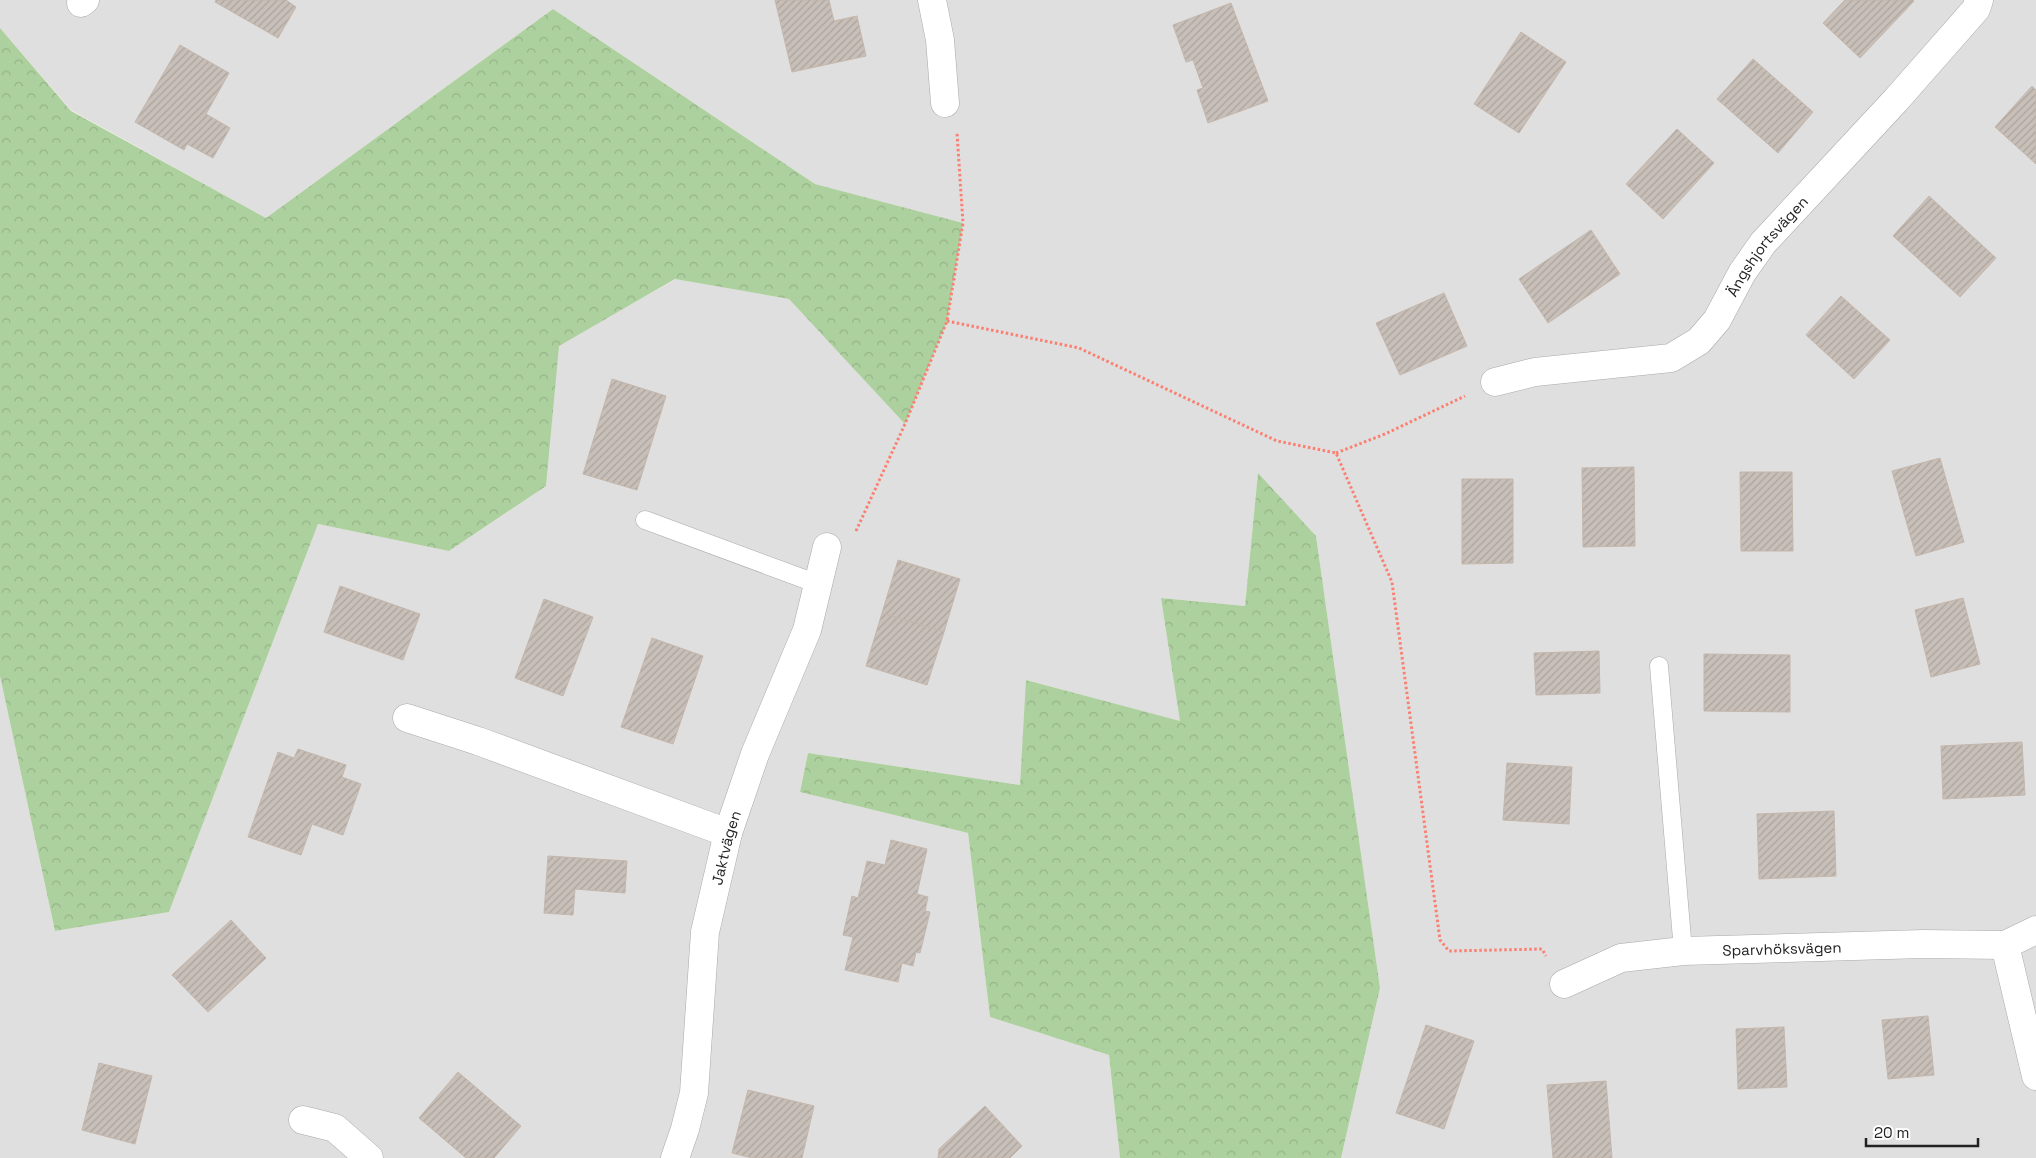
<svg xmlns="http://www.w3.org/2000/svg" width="2036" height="1158" font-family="'Space Grotesk',sans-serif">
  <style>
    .residential { fill: #e0dfdf }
    .forest { fill: url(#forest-crowns) }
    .building { fill: url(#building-hatch); stroke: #c4b6ab }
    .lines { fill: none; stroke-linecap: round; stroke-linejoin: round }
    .lane-casing { stroke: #a9a9a9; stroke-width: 19 }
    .street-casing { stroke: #a9a9a9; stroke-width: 29 }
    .path { stroke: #fa8072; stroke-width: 3; stroke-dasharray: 2.5 2.5; stroke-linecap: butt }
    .lane { stroke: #fff; stroke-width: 18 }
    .street { stroke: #fff; stroke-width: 28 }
    .labels { text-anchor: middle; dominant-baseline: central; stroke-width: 4; stroke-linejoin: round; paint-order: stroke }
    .street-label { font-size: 15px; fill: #222; stroke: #fff }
  </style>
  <defs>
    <pattern id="forest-crowns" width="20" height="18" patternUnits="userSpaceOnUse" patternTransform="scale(1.25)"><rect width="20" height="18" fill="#add19e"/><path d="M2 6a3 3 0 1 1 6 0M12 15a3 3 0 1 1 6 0" fill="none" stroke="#95b388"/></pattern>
    <pattern id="building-hatch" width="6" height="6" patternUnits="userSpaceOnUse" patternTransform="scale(1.25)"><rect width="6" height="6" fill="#c7bfb8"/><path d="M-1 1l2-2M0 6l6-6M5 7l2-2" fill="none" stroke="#aba49e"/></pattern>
  </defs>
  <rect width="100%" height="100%" fill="#f2efe9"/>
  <path class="residential" d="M0,0H2036V1158H1341L1380,988L1316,536L1258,474L1245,606L1161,598L1181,722L1027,680L1020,785L808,753L800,792L968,833L990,1017L1109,1055L1120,1158H0V676L55,931L169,912L318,524L449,551L546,486L558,346L676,279L789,299L906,423L963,223L815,184L553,9L266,218L71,110L0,28Z"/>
  <g class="forest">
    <path d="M553,9L815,184L963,223L947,321L905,424L789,299L675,279L559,346L546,486L449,551L318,524L169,912L55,931L0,676V28L71,111L266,218Z"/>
    <path d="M1258,473L1316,536L1380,988L1341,1158H1120L1109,1055L990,1017L968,833L800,792L808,753L1020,785L1026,680L1180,721L1161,598L1245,606Z"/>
  </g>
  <g class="building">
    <path d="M216,0H286L296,7L278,38L215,2Z"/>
    <path d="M775,0H829L834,21L857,16L866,56L792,72Z"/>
    <path d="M1845,0H1913L1914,1L1860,58L1823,23Z"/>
    <path d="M1231,3L1268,101L1208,123L1197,90L1203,88L1193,60L1186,62L1173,25Z"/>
    <path d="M1521,32L1566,62L1519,133L1474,104Z"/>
    <path d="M180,45L229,73L206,114L230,128L213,158L187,144L184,150L135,122Z"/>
    <path d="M1753,59L1813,112L1778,153L1717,99Z"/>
    <path d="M2032,86L2036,90V164L1995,127Z"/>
    <path d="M1677,129L1714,163L1663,219L1626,184Z"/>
    <path d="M1929,196L1996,258L1960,297L1893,236Z"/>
    <path d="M1591,230L1620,274L1548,323L1519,279Z"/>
    <path d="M1444,293L1467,346L1400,375L1376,323Z"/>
    <path d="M1841,296L1890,340L1854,379L1806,335Z"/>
    <path d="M612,379L666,396L637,490L583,474Z"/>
    <path d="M1940,458L1964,542L1916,556L1892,471Z"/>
    <path d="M1634,467L1635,546L1583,547L1582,468Z"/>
    <path d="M1740,472H1792L1793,551H1741Z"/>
    <path d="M1462,479H1513V563L1462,564Z"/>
    <path d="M898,560L960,579L944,632L882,613Z"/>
    <path d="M340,586L420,614L403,660L324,632Z"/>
    <path d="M1963,598L1980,664L1931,677L1915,610Z"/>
    <path d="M544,599L593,617L563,696L515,678Z"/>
    <path d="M882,613L944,632L927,685L866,666Z"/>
    <path d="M652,638L703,656L673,744L621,727Z"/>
    <path d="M1599,651L1600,693L1536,695L1534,653Z"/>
    <path d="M1704,654L1790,655V712L1704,711Z"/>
    <path d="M2022,742L2025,795L1943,799L1941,746Z"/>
    <path d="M298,749L346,765L342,777L361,784L343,835L312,824L301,855L248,837L278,752L294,758Z"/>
    <path d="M1507,763L1572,767L1569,824L1503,820Z"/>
    <path d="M1834,811L1836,876L1759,879L1757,814Z"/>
    <path d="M891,840L927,849L917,894L928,897L925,911L930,912L920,953L916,952L913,966L902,963L898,982L845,970L853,937L843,935L852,896L858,898L867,861L885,865Z"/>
    <path d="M548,856L627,861L625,893L575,889L573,915L544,913Z"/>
    <path d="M231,920L266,958L208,1012L172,975Z"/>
    <path d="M1928,1016L1934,1075L1888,1079L1882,1020Z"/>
    <path d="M1426,1025L1474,1041L1444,1129L1396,1113Z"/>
    <path d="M1784,1027L1787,1087L1738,1089L1736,1029Z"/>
    <path d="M99,1063L152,1076L135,1144L82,1130Z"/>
    <path d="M458,1072L521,1126L494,1158H466L419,1118Z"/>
    <path d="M1606,1081L1612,1158H1553L1547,1085Z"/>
    <path d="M748,1090L814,1106L802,1158H752L732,1153Z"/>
    <path d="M985,1106L1022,1146L1010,1158H938L939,1149Z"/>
  </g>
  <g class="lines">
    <g class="lane-casing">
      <g id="lane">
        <path d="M645,520L818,584"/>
        <path d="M1659,666L1683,951"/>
      </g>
    </g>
    <g class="street-casing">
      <g id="street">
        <path d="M932,0L940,40L945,103"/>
        <path d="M81,3L85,0"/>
        <path id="s1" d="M1495,382L1535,372L1671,358L1699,341L1717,320L1742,273L1763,243L1896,100L1976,9L1979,0"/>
        <path d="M407,718L478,741L728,833"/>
        <path d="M2005,945L2036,1076"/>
        <path id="s2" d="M1564,984L1621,958L1683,951L1923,944L2005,945L2036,930"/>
        <path d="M303,1120L335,1128L369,1158"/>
        <path id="s3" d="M675,1158L685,1129L694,1093L705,932L728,833L755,754L807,630L827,547"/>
      </g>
    </g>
    <g class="path">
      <path d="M947,321L1079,348L1277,441L1336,453L1392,582L1440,940L1449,951L1542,949L1546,956"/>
      <path d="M1336,453L1385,434L1465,396"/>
      <path d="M856,531L905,424L947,321L963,223L957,133"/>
    </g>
    <use href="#lane" class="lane"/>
    <use href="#street" class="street"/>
  </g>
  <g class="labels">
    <g class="street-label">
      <text stroke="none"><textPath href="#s1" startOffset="328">Ängshjortsvägen</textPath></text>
      <text stroke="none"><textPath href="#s3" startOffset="316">Jaktvägen</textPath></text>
      <text stroke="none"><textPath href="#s2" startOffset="224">Sparvhöksvägen</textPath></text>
    </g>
  </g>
  <path d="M1866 1138v8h112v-8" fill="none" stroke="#222222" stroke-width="2.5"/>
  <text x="1874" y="1138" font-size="15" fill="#222222" stroke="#ffffff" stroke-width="4" paint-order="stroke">20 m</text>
</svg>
